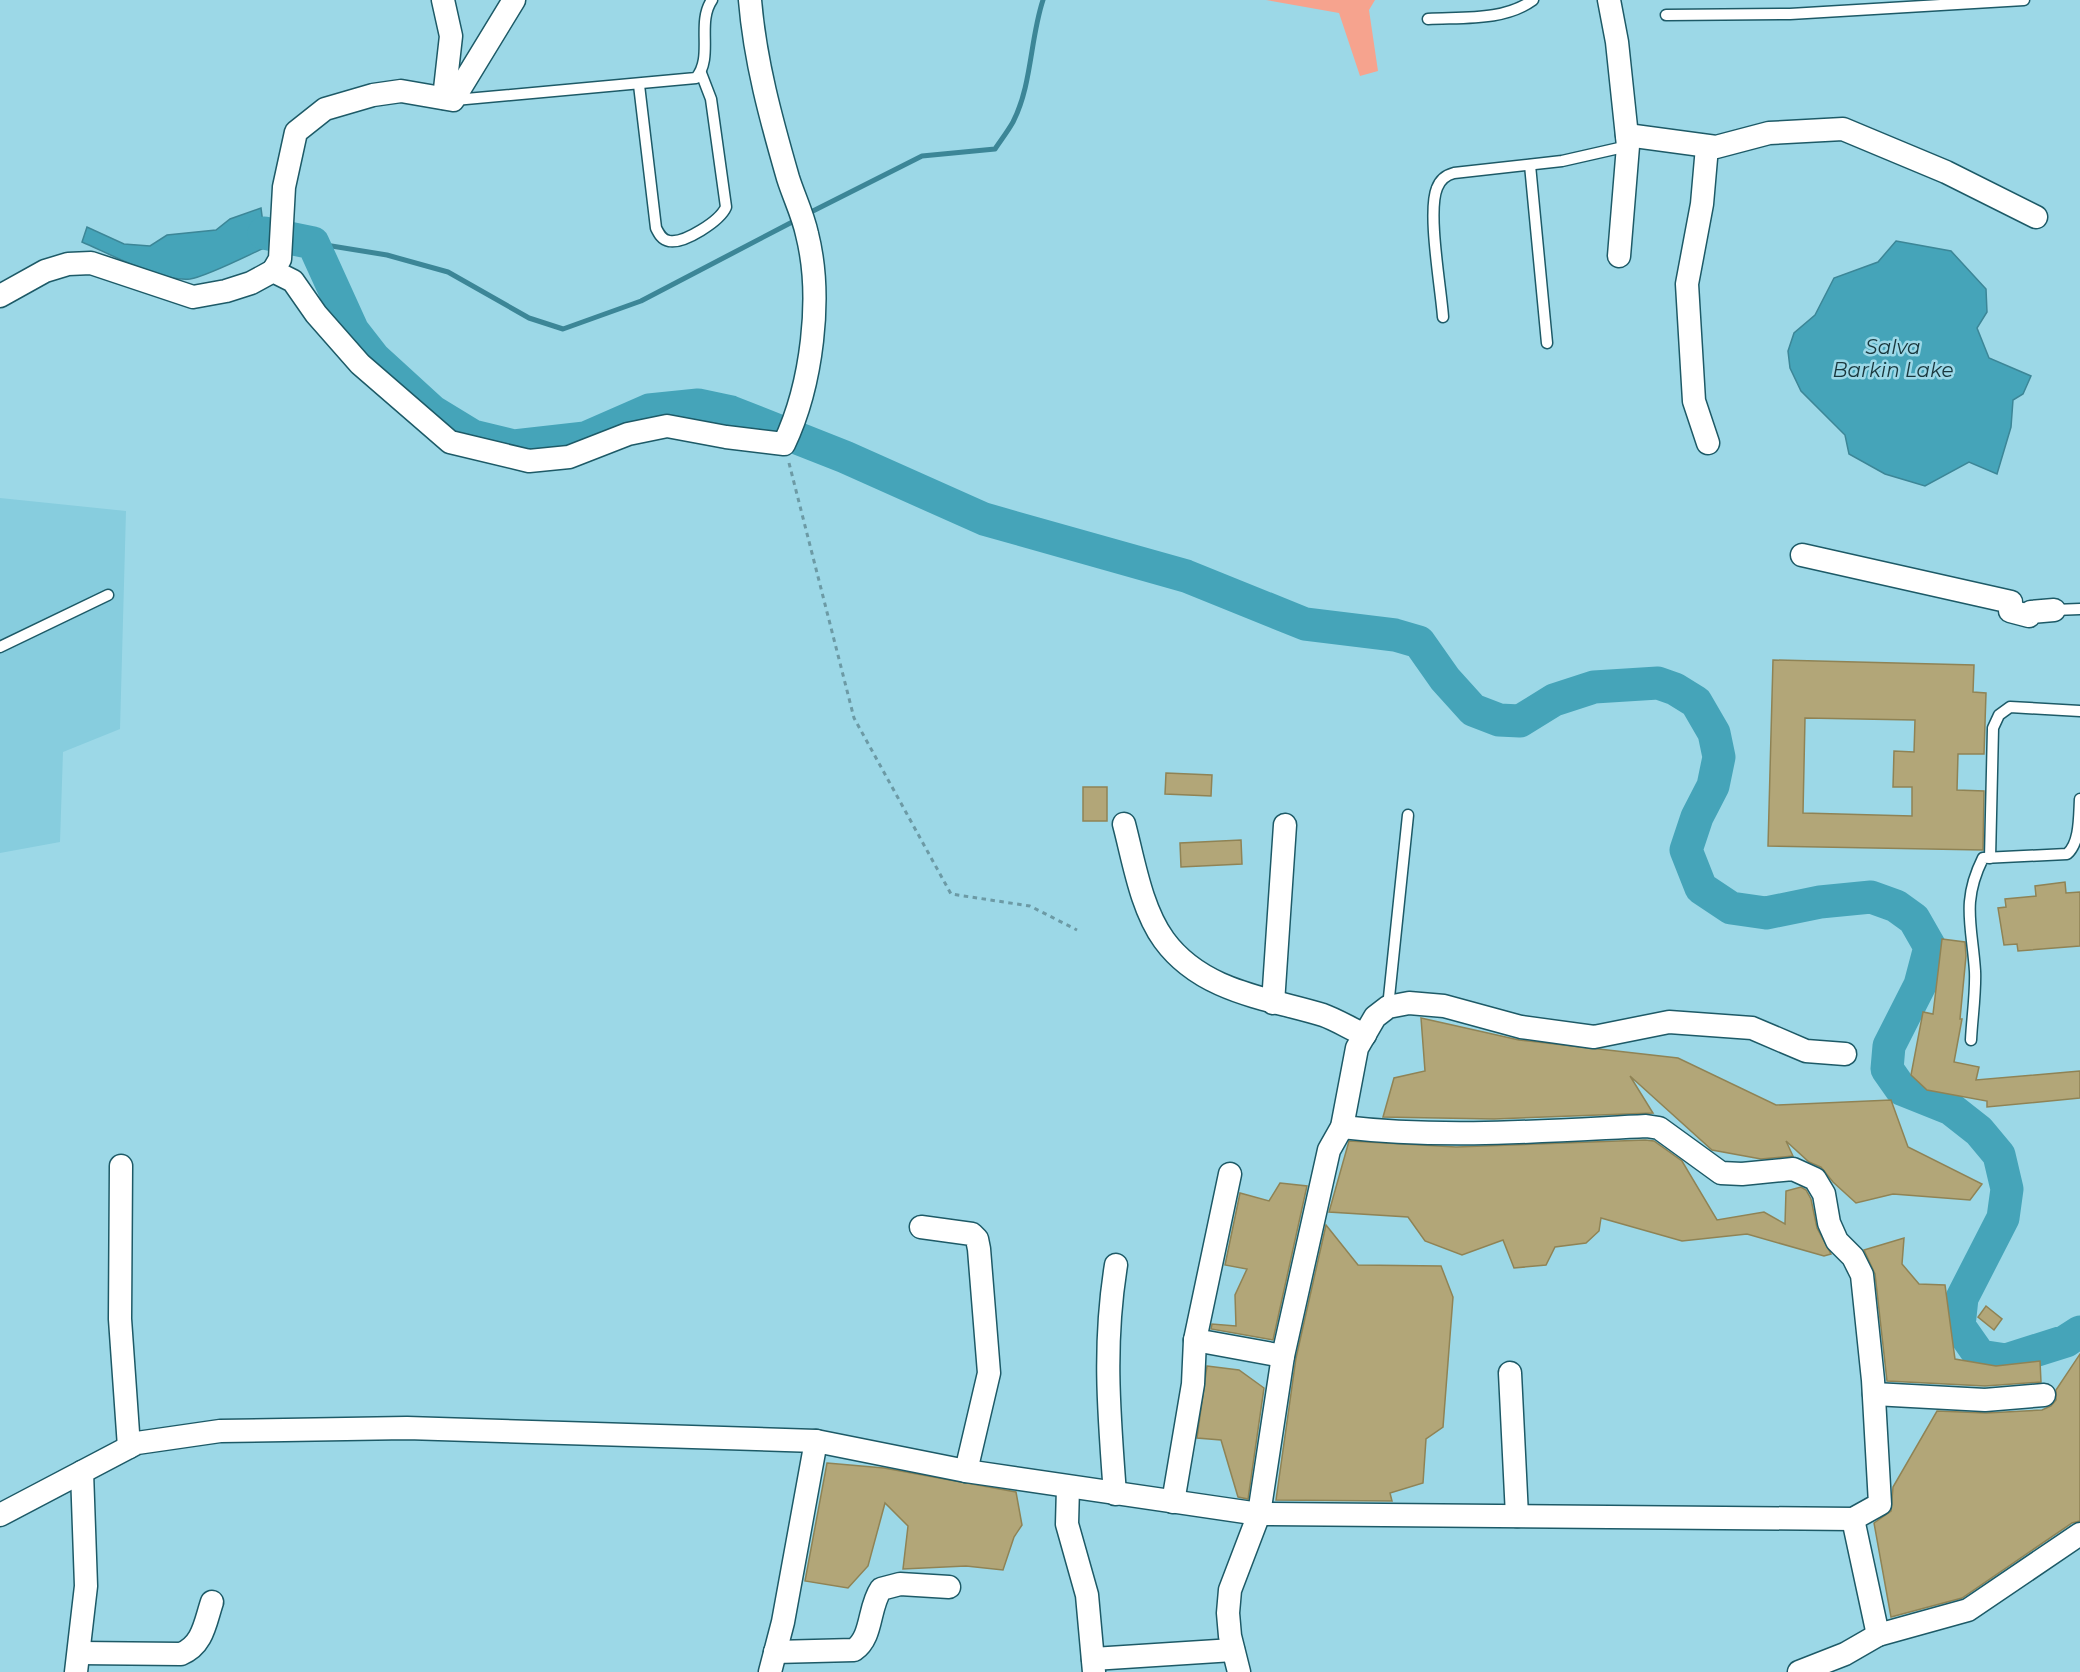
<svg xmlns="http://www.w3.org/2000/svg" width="2080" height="1672" font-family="Montserrat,sans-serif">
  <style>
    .built { fill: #87cdde }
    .green { fill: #f6a38e }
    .water { fill: #45a4b9; stroke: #3c8697; stroke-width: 1.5 }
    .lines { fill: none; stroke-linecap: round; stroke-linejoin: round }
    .stream { stroke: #3c8697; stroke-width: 5 }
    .river { stroke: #45a4b9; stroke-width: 33 }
    .building { fill: #b2a678; stroke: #8f8355; stroke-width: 1.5; fill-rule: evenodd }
    .service-casing { stroke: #1d5a67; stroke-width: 13 }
    .minor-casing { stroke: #1d5a67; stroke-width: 25 }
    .path { stroke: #6c9aa5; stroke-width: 3; stroke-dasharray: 4.5 4.5; stroke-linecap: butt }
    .service { stroke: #fff; stroke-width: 10 }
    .minor { stroke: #fff; stroke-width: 22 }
    .labels { text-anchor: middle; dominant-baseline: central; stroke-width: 5; stroke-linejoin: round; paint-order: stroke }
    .water-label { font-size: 20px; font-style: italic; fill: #19373d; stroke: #9cd8e7 }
  </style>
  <rect width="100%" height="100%" fill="#9cd8e7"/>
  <path class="built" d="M0,498L126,511L120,729L63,752L60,842L0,853Z"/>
  <path class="green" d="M1266,0H1375L1369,10L1378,71L1360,76L1339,13Z"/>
  <g class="water">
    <path d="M261,208L266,247C249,255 205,277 190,279C161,282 108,253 82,242L87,227L124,244L150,246L167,235L216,230L230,219Z"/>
    <path d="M1896,241L1951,251L1986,289L1987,312L1977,328L1989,358L2031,376L2023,394L2013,400L2011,427L1997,474L1969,462L1925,486L1885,474L1849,454L1845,435L1801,391L1790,368L1788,351L1794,333L1815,315L1834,278L1878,262Z"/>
  </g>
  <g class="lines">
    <g class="stream">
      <path d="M807,214L922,156L995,149C1001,140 1008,131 1013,122C1032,85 1030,39 1043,0"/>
      <path d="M313,243L387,255L448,272L529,318L563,329L641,301L798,219"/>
    </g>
    <path class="river" d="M264,233L313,243L353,331L374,358L432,411L473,436L514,446L585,438L649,410L698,405L731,412L845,457L984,519L1186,576L1305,624L1395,635L1419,642L1445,679L1473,710L1499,720L1520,721L1554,700L1594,687L1658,683L1675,689L1696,702L1714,733L1719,757L1713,786L1697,817L1686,850L1701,888L1731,908L1766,913L1820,902L1871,897L1896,906L1914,919L1930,947L1920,985L1889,1046L1887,1069L1901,1089L1951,1109L1979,1131L1999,1155L2007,1189L2003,1218L1962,1298L1959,1326L1980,1356L2006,1360L2066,1341L2080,1332"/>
  </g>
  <g class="building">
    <path d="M1773,660L1974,665L1973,692L1986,693L1984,754H1958L1957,790L1984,791L1983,850L1768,846ZM1805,718L1915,720L1914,752L1894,751L1893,787H1912V816L1803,813Z"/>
    <path d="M1166,773L1212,775L1211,796L1165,794Z"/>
    <rect x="1083" y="787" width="24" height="34"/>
    <path d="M1241,840L1242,864L1181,867L1180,843Z"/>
    <path d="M2065,882L2066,893L2080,892V946L2018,951L2017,944L2004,945L1998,908L2006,907L2005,899L2036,896L2035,886Z"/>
    <path d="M1942,939L1965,942L1966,956L1960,1019H1962L1954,1062L1979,1067L1976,1080L2080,1071V1098L1987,1107V1101L1927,1090L1911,1075L1923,1012L1933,1014Z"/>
    <path d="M1421,1018L1519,1040L1678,1058L1776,1105L1891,1100L1908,1147L1982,1184L1970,1200L1893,1194L1856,1203L1833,1182L1821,1167L1809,1162L1786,1141L1793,1156L1761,1159L1712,1150L1630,1076L1653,1113L1494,1119L1383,1117L1394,1078L1425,1071Z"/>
    <path d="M1645,1140L1654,1141L1682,1161L1717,1220L1764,1212L1785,1224L1786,1191L1801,1187L1806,1190L1811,1199L1817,1228L1831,1254L1824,1256L1747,1234L1682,1241L1601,1218L1599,1231L1586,1243L1555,1247L1546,1265L1514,1268L1503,1240L1462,1255L1425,1241L1408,1217L1329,1212L1349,1141L1456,1147Z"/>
    <path d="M1280,1183L1307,1186L1273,1340L1211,1329L1212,1324L1236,1326L1235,1295L1247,1269L1225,1265L1240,1193L1269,1201Z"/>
    <path d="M1326,1225L1358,1265L1441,1266L1453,1297L1443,1427L1426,1439L1423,1483L1390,1493L1392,1501L1276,1500L1296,1358Z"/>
    <path d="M1904,1238L1902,1264L1919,1284L1945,1285L1955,1359L1996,1366L2040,1361L2041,1382L1985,1386L1887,1381L1875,1274L1864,1250Z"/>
    <path d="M1986,1306L2002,1319L1994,1330L1978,1317Z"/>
    <path d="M2080,1354V1521L2072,1523L1962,1598L1891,1617L1874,1523L1891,1511L1893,1487L1937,1411L1986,1413L2042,1410L2051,1406L2056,1400V1390Z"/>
    <path d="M1207,1366L1239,1370L1264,1388L1248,1499L1238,1497L1221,1440L1197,1438Z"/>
    <path d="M827,1463L884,1468L1016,1492L1022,1525L1014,1537L1003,1570L966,1566L903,1569L908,1526L885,1503L868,1566L848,1588L805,1581Z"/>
  </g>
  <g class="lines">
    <g class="service-casing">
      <g id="service">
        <path d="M1666,15L1790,14L2024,0"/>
        <path d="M1428,19C1463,17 1504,21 1533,0"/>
        <path d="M639,85L656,228C659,234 662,240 669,241C684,244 720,221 726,207L711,99L701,73"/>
        <path d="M455,100L696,78C714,57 696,23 712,0"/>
        <path d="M1530,165L1547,343"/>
        <path d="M1443,317C1441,288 1427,212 1437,188C1440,180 1446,175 1454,173L1562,161L1628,146"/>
        <path d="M2054,610L2080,609"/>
        <path d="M0,647L108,595"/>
        <path d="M1990,858L1993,728L1999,715L2010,707L2080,711"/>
        <path d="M1388,1007L1408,815"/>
        <path d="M1971,1040C1972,1018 1976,993 1975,971C1972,925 1961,902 1983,858L2067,854C2080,843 2079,817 2080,799"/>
      </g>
    </g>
    <g class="minor-casing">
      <g id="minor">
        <path d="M443,0L451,36L444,98"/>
        <path d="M1609,0L1617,42L1628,146L1619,256"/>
        <path d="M1627,135L1716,147L1769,133L1843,129L1946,172L2036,217"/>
        <path d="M1707,147L1702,204L1687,284L1694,401L1708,443"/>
        <path d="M273,271L280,259L284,187L296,132L325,109L373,95L401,91L453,100L514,0"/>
        <path d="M0,296L45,271L68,264L91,263L193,297L226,291L251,283L273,271L293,281L316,314L360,364L450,442L529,461L569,457L628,434L667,426L726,437L784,444C812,385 823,297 807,234C803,215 794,197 788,178C771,119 755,61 750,0"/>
        <path d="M1802,555L2011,602L2010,611L2029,616L2031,612L2054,610"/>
        <path d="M1124,824C1134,862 1141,908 1164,940C1202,992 1267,998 1323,1015C1337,1020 1351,1029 1365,1035"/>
        <path d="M1273,1003L1285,825"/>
        <path d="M121,1166L120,1319L129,1447"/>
        <path d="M921,1227L972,1234L977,1239L979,1249L989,1373L966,1471"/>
        <path d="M1195,1340L1283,1356"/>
        <path d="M1510,1373L1517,1516"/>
        <path d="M1874,1394L1985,1400L2044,1395"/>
        <path d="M1068,1487L1067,1524L1087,1595L1094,1672"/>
        <path d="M1115,1494C1109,1414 1103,1345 1116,1265"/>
        <path d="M1173,1502L1193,1384L1195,1340L1230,1174"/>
        <path d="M0,1515L137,1443L220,1431L407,1428L816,1441"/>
        <path d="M1853,1519L1878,1635L1968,1610L2080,1534"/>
        <path d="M775,1652L854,1650C873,1637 868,1608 881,1589L900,1584L949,1587"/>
        <path d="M79,1653L181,1654C203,1645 205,1623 212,1602"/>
        <path d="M1093,1659L1233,1650"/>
        <path d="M76,1672L86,1586L82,1472"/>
        <path d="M770,1672L783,1622L816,1441L966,1471L1259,1514L1853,1519L1880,1504L1873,1380L1862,1275L1853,1257L1837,1241L1829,1223L1824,1194L1815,1179L1793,1169L1742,1174L1721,1173L1659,1128L1646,1126C1544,1131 1444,1139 1342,1127"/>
        <path d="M1239,1672L1230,1636L1228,1613L1230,1590L1259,1514L1283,1356L1329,1150L1342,1127L1357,1048L1375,1017L1388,1007L1409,1003L1444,1006L1521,1027L1594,1037L1669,1022L1752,1028L1806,1051L1845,1054"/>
        <path d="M1799,1672L1845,1654L1878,1635"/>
      </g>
    </g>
    <path class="path" d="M789,463L854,718L951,894L1030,906L1077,930"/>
    <use href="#service" class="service"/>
    <use href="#minor" class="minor"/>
  </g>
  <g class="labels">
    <g class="water-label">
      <text x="1893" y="347">Salva<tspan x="1893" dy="23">Barkin Lake</tspan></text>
    </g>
  </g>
</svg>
